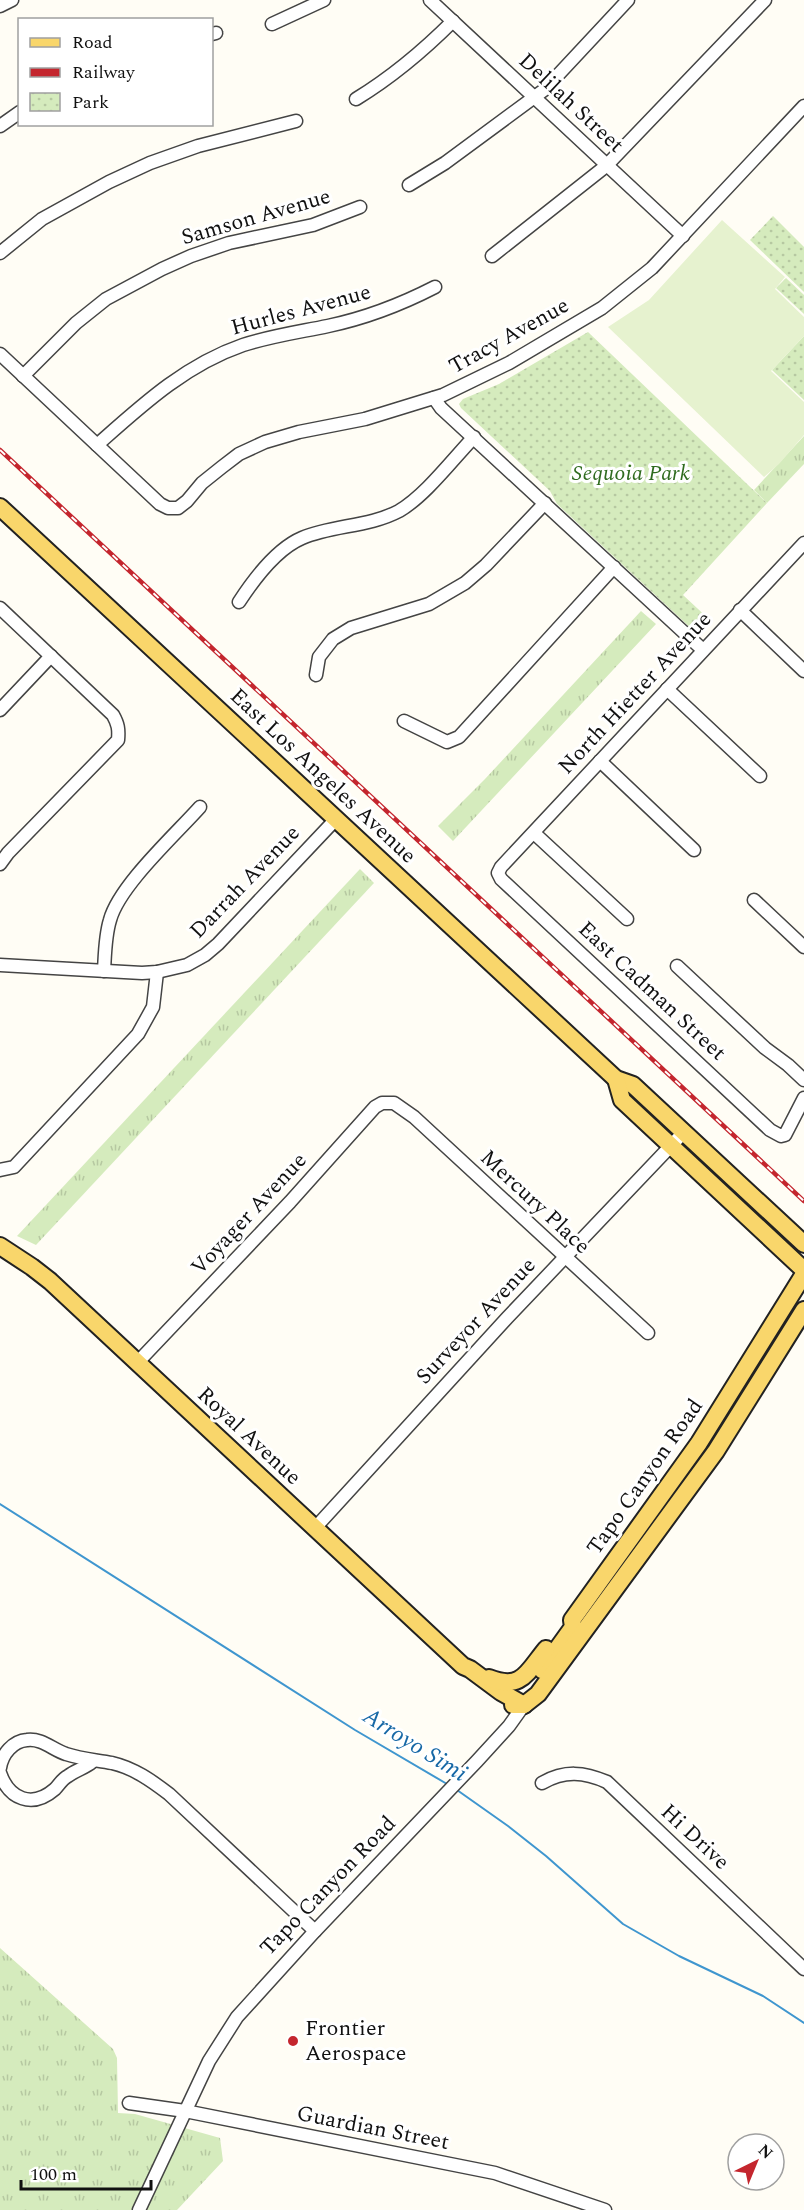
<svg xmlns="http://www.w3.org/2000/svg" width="804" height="2210" font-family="Spectral,serif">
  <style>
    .grass { fill: url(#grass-tufts) }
    .park { fill: url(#park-dots) }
    .pitch { fill: #e6f2cf }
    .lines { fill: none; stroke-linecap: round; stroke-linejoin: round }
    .stream { stroke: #3f96cf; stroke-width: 2 }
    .minor-casing { stroke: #444; stroke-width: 15 }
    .major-casing { stroke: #222; stroke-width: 20 }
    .minor { stroke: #fff; stroke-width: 12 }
    .major { stroke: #f9d66b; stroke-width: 16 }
    .rail-casing { stroke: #c4262e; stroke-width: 4.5 }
    .rail { stroke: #fff; stroke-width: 2; stroke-dasharray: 7; stroke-linecap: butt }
    .poi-dot { fill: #c4262e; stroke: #fff; stroke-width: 2 }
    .labels { text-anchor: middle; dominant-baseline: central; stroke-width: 6; stroke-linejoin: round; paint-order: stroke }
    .street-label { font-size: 22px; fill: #111; stroke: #fff }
    .park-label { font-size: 22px; font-style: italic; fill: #2f6b1f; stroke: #fff }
    .poi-label { font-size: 22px; fill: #111; stroke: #fff; text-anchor: start }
    .water-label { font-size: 24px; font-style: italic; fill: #1768a6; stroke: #fff }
  </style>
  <defs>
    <pattern id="grass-tufts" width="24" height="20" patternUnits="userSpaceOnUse" patternTransform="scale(1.5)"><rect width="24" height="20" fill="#d5ebbd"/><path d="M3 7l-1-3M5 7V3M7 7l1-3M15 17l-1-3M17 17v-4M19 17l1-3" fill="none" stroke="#b6c8a1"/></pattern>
    <pattern id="park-dots" width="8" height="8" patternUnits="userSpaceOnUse" patternTransform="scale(1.5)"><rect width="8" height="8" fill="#d5ebbd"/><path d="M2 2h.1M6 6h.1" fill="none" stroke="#b6c8a1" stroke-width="1.8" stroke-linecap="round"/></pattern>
  </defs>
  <rect width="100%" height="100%" fill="#fffdf5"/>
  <g class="grass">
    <path d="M804,436V464L767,503L754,490Z"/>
    <path d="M641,611L656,624L453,841L438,826L485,779Z"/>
    <path d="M360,869L374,883L36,1245L17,1236Z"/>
    <path d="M0,1948L113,2049L117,2058L118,2113L135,2114L220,2138L223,2161L177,2210H0Z"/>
  </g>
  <g class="park">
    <path d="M773,216L804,247V292L750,240Z"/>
    <path d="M786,278L804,295V314L776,288Z"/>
    <path d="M588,332L767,503L683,595L712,622L706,628L694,631L557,504L550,491L461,408L459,404L463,399L499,384Z"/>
    <path d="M804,336V400L772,370Z"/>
  </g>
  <path class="pitch" d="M722,220L785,277L775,289L804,317V336L771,371L804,402V435L779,464L764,477L608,327L649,300Z"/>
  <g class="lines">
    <g class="stream">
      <path d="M0,1504L355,1730L447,1784"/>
      <path d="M457,1790L508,1826L546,1856L623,1924L679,1956L763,1996L804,2023"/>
    </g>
    <g class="minor-casing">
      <g id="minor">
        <path d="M430,0L683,236"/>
        <path d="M0,6L12,0"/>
        <path d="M272,24L324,0"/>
        <path d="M212,34L216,33"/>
        <path d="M356,99C392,77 423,51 453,21"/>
        <path d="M0,126L20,112"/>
        <path d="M409,185L445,163L544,90L628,0"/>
        <path d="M0,253L42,219L109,182L150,163L198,146L296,121"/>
        <path d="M492,256L606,166L765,0"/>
        <path d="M0,354L160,504L168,508H178L187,501L202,483L222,467L239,454L265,442L299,432L365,419L443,395L509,363L602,308L652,268L804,106"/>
        <path d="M23,376L76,323L106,299L162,269L191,256L229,243L313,225L360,207"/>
        <path d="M434,398L441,408L703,650"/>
        <path d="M97,445C142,405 185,365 243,345C271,336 299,332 328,326C366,318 400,305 435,287"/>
        <path d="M804,543L501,867L498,873L501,879L770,1130L781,1136L785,1135L804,1098"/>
        <path d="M239,602C254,579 276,549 302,538C333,525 369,527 399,511C425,496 453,459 474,437"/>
        <path d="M0,608L113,715C118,724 119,729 118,740L8,853L0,864"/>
        <path d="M740,610L804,671"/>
        <path d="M316,675L319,657L333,639L351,628L429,604L465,583L486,565L545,503"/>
        <path d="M667,689L760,776"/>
        <path d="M0,710L51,656"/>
        <path d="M404,721L447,742L459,737L614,567"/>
        <path d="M600,761L694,850"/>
        <path d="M534,833L627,919"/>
        <path d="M754,900L804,947"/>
        <path d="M0,965L142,973L157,972L187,965L205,955L218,944L336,819"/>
        <path d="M677,966L765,1048L788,1065L804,1080"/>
        <path d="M104,971C105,954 105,936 110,920C119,886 175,835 200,807"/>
        <path d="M0,1170L14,1167L138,1034L153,1007L157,972"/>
        <path d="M137,1363L290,1202L375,1107L382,1103H394L414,1117L648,1333"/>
        <path d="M315,1528L507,1318L684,1132"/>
        <path d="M0,1768C2,1754 13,1741 27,1740C42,1738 53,1750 66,1754C81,1759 96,1760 112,1763C134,1768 152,1781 169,1794L315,1931"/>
        <path d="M0,1773C9,1799 32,1809 55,1789C59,1785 62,1779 68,1776C76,1770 85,1768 92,1762"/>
        <path d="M542,1783C565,1770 584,1772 607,1782L804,1969"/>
        <path d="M129,2103L185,2111L495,2173L605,2210"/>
        <path d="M139,2210L209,2061L237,2017L315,1931L477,1761L509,1726L524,1705"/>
      </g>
    </g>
    <g class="major-casing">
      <g id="major">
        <path d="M0,507L616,1079L633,1085L804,1244"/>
        <path d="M616,1079L622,1100L804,1270"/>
        <path d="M0,1246L32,1267L50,1281L463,1666L470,1669L501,1692L524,1705"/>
        <path d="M542,1670L573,1627L572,1620L699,1443L804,1274"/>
        <path d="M489,1678C522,1691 527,1672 546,1649"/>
        <path d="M513,1705H524L538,1694L716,1451L804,1310"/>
      </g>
    </g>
    <use href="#minor" class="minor"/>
    <use href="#major" class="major"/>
    <g class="rail-casing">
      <path id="rail" d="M0,450L804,1201"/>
    </g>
    <use href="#rail" class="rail"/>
  </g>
  <circle class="poi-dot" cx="293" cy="2041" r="6"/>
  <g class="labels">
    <g class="street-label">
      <text transform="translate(571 103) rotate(43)">Delilah Street</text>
      <text transform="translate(256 217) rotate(-16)">Samson Avenue</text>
      <text transform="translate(301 310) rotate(-15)">Hurles Avenue</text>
      <text transform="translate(509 336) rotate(-29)">Tracy Avenue</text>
      <text transform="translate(635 693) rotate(-47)">North Hietter Avenue</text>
      <text transform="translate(323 776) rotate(43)">East Los Angeles Avenue</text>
      <text transform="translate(245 882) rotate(-46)">Darrah Avenue</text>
      <text transform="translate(652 991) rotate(43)">East Cadman Street</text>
      <text transform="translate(535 1202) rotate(43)">Mercury Place</text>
      <text transform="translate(249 1214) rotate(-47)">Voyager Avenue</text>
      <text transform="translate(476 1321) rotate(-47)">Surveyor Avenue</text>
      <text transform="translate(249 1436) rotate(43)">Royal Avenue</text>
      <text transform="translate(645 1477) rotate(-55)">Tapo Canyon Road</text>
      <text transform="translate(695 1837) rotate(43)">Hi Drive</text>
      <text transform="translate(328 1886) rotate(-46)">Tapo Canyon Road</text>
      <text transform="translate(373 2128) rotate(11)">Guardian Street</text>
    </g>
    <g class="park-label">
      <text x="631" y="473">Sequoia Park</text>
    </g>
    <g class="poi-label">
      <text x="305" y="2028">Frontier<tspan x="305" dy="25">Aerospace</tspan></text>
    </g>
    <g class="water-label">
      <text transform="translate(415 1745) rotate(32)">Arroyo Simi</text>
    </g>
  </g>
  <rect x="18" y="18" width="195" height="108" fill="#ffffff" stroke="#a0a0a0" stroke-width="1.5"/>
  <rect x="30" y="38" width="30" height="9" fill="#f9d66b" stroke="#a0a0a0" stroke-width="1.5"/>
  <text x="72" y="48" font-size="18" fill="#111111">Road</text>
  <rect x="30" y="68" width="30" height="9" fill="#c4262e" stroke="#a0a0a0" stroke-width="1.5"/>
  <text x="72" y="78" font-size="18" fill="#111111">Railway</text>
  <rect x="30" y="93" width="30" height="18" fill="url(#park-dots)" stroke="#a0a0a0" stroke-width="1.5"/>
  <text x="72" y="108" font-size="18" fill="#111111">Park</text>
  <g transform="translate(756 2162) rotate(43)"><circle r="28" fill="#ffffff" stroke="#a0a0a0" stroke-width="1.5"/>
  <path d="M0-4.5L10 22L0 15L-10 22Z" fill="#c4262e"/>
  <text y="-9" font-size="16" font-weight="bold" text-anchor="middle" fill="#111111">N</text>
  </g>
  <path d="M21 2180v9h130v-9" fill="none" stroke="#111111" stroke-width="3"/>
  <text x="30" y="2180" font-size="18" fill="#111111" stroke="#ffffff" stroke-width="4.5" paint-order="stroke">100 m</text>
</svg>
